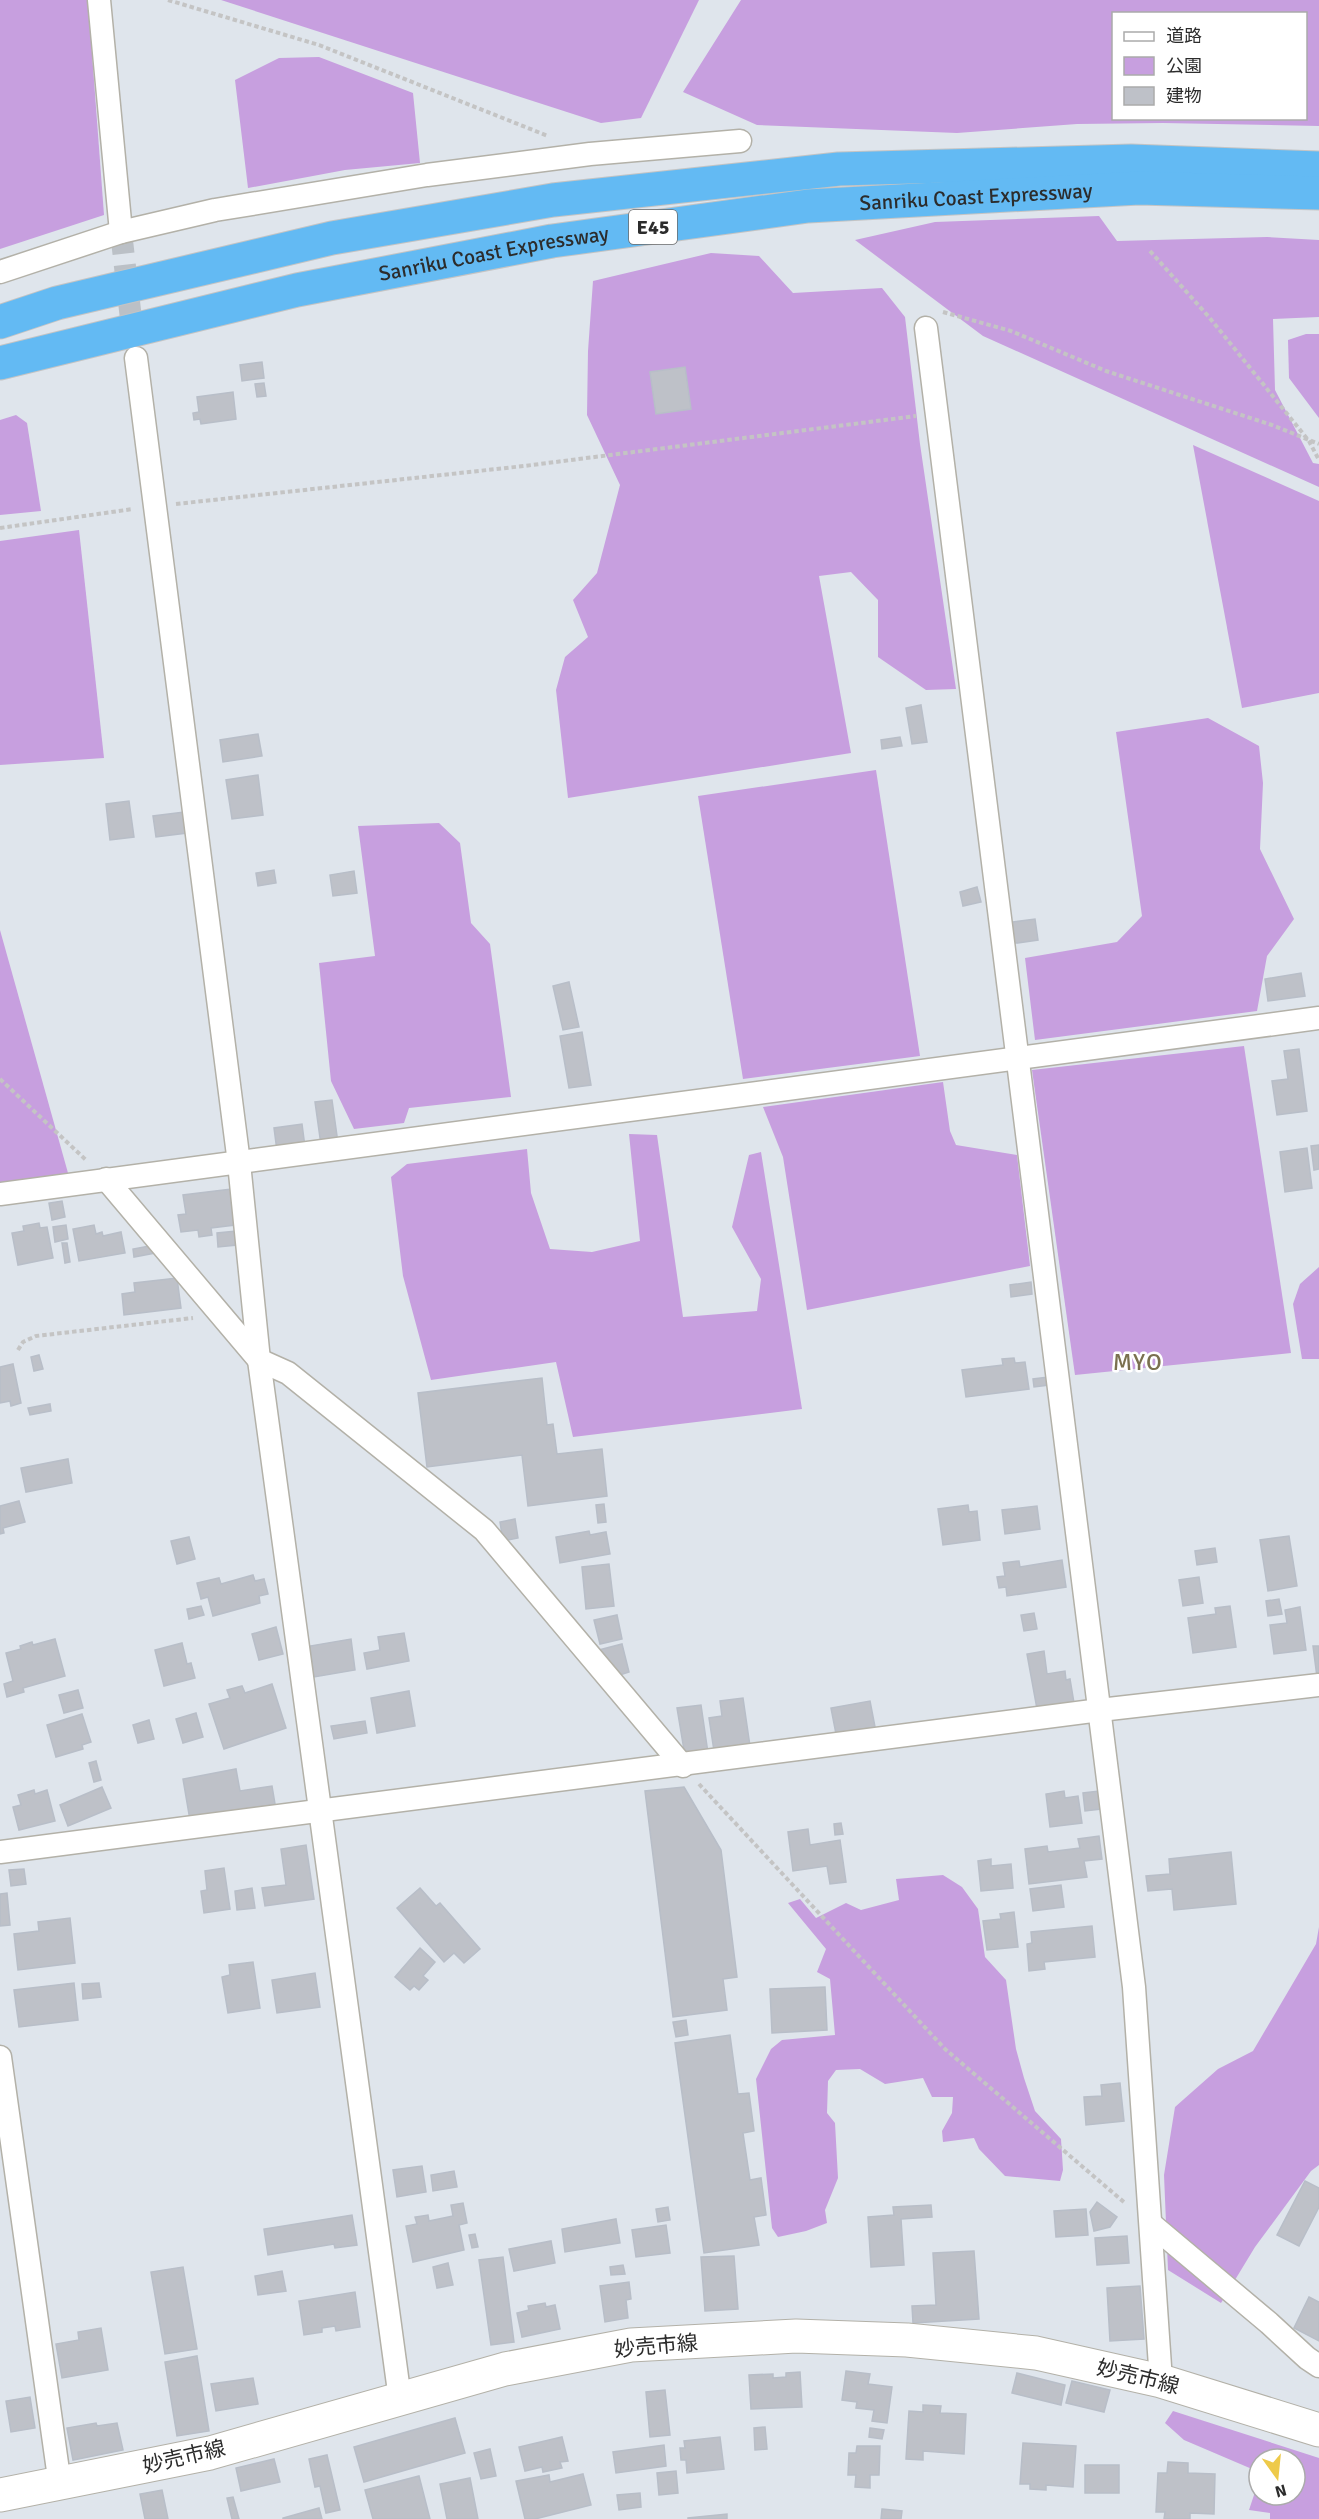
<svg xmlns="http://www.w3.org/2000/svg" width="1319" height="2519" font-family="Signika,'Noto Sans JP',sans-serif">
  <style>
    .green { fill: #c79fdf; fill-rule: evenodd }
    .building { fill: #bec1c8; stroke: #b8bec8; stroke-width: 1.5 }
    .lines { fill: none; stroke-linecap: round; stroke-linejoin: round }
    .minor-tunnel { stroke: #bbc0c6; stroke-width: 22; stroke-dasharray: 22 11; stroke-linecap: butt }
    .minor-casing { stroke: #b3b1a8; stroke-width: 25 }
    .secondary-casing { stroke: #b3b1a8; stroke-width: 35 }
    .motorway-casing { stroke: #c4c4c4; stroke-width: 35 }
    .path { stroke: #c4c4c4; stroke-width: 4; stroke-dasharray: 4.5 3; stroke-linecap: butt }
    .minor { stroke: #fff; stroke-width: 22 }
    .secondary { stroke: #fff; stroke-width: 33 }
    .motorway { stroke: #63baf3; stroke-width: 33 }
    .labels { text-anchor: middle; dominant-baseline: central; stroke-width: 5; stroke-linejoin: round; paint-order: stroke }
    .shield { fill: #fff; stroke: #6b6b6b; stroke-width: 1.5 }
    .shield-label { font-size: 20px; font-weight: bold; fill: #2c2c2c }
    .street-label { font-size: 21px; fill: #2c2c2c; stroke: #fff }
    .quarter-label { font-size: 24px; letter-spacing: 1.5px; fill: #7a704f; stroke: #fff }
  </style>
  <rect width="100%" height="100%" fill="#dfe5ec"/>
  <g class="green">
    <path d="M0,0H88L104,215L0,249Z"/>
    <path d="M221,0H699L641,118L601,123Z"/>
    <path d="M741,0H1319V126L1163,123L1077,124L957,133L757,125L683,92ZM1114,14H1306V118H1114Z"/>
    <path d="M319,57L413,93L420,163L345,170L248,188L235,80L279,58Z"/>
    <path d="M1099,216L1117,241L1267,237L1319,240V317L1273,319L1275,390L1313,463L1319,464V487L983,336L855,240L935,222Z"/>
    <path d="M711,253L759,256L793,293L882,288L905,317L920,444L956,689L926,690L878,657V600L851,572L819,576L851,753L568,798L556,690L565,657L588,637L573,600L597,573L620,485L587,415L588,351L593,281Z"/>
    <path d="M1306,334H1319V418L1289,378L1288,340Z"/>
    <path d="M16,415L27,423L41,511L0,515V420Z"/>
    <path d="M1193,445L1319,501V693L1242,708Z"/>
    <path d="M79,530L104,758L0,765V541Z"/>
    <path d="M1208,718L1259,746L1263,783L1260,849L1294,919L1267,956L1257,1011L1035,1040L1025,958L1117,942L1142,916L1116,732Z"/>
    <path d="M876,770L920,1056L743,1079L698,796Z"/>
    <path d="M439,823L460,843L471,923L490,944L511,1097L409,1108L404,1123L354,1129L331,1081L319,963L375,956L358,826Z"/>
    <path d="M0,930L68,1173L0,1183Z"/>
    <path d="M1244,1046L1291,1353L1075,1375L1032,1070Z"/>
    <path d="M943,1082L950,1131L956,1145L1017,1155L1030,1266L807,1310L783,1157L763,1107Z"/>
    <path d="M629,1134L657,1135L683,1317L757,1311L761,1279L732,1227L749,1155L761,1152L802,1409L573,1437L556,1362L431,1380L403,1276L391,1177L407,1164L527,1149L531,1193L550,1249L592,1252L640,1241Z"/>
    <path d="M1319,1267V1359H1302L1293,1304L1300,1284Z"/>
    <path d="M943,1875L962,1887L978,1909L985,1957L1006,1980L1016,2049L1024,2078L1035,2111L1061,2139L1063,2170L1060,2181L1005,2176L979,2149L974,2138L943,2142L942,2131L952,2113L953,2097H932L923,2078L885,2084L860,2069L836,2070L828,2081L827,2113L835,2123L838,2178L825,2210L827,2223L806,2231L778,2237L772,2228L756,2079L771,2049L782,2040L835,2035L830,1979L817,1972L826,1949L788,1903L800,1899L816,1918L846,1903L861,1910L899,1900L896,1879Z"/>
    <path d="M1319,1927V2165L1311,2171L1255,2247L1221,2303L1168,2270L1164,2175L1175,2107L1218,2069L1253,2051L1316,1944Z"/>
    <path d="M1173,2411L1319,2458V2519H1270V2513L1249,2510L1259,2480V2495H1295V2459H1259V2472L1184,2440L1165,2423Z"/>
  </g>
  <g class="building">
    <path d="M262,362L264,378L242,381L240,365Z"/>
    <path d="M685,367L691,409L656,414L650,372Z"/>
    <path d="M264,383L266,396L257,397L255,384Z"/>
    <path d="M233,392L236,419L201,424L200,419L194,420L193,413L199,412L197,397Z"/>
    <path d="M921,705L927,742L912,744L906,708Z"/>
    <path d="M258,734L262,756L223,762L220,740Z"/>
    <path d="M900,737L902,746L882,749L881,740Z"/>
    <path d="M258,775L263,815L232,819L226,780Z"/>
    <path d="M129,801L134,837L110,840L106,804Z"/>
    <path d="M184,812L187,833L156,837L153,816Z"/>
    <path d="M274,870L276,883L258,886L256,873Z"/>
    <path d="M354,871L357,893L333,896L330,875Z"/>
    <path d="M977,887L981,902L963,906L960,892Z"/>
    <path d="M1035,919L1038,940L1010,944L1006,923Z"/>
    <path d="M1301,973L1305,996L1268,1001L1265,979Z"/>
    <path d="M569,982L579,1027L563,1030L553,986Z"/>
    <path d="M582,1032L591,1085L569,1088L560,1036Z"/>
    <path d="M1299,1049L1307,1111L1277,1115L1272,1081L1288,1079L1284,1051Z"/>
    <path d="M332,1100L338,1143L321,1145L315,1102Z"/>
    <path d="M302,1124L305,1147L277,1151L274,1128Z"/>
    <path d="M1319,1145V1169L1314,1170L1311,1146Z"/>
    <path d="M1307,1148L1312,1188L1285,1192L1280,1152Z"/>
    <path d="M231,1189L235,1225L211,1228L212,1235L199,1237L198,1230L181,1232L178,1215L186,1214L183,1195Z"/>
    <path d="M62,1201L65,1217L52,1220L49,1203Z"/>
    <path d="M39,1223L40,1228L47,1227L53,1258L18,1265L12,1233L24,1231L23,1226Z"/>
    <path d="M66,1225L68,1239L55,1242L53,1227Z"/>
    <path d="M94,1225L96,1234L102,1232L103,1236L121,1232L125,1253L79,1261L73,1229Z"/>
    <path d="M236,1231L237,1245L218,1247L217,1233Z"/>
    <path d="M62,1243H67L70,1262L65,1263Z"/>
    <path d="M154,1245L156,1253L134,1257L133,1249Z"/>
    <path d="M177,1278L181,1308L124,1315L122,1294L135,1292L134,1283Z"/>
    <path d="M1031,1282L1032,1294L1011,1297L1010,1285Z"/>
    <path d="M39,1355L43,1369L34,1371L31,1357Z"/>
    <path d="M1014,1358L1015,1363L1025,1362L1029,1389L966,1397L962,1370L1003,1365L1002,1359Z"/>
    <path d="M13,1364L21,1403L11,1406L10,1401L0,1403V1367Z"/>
    <path d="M1048,1377L1049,1385L1034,1387L1033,1379Z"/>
    <path d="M542,1378L547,1425L553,1424L557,1454L602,1449L607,1496L528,1506L522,1455L427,1467L418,1393Z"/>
    <path d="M50,1404L51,1411L30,1415L28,1408Z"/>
    <path d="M68,1459L72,1483L26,1492L21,1468Z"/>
    <path d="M19,1501L25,1522L3,1528L4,1533L0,1534V1506Z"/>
    <path d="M604,1504L606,1522L598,1523L596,1505Z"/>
    <path d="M968,1505L969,1512L977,1511L980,1540L943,1545L938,1509Z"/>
    <path d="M1037,1506L1040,1529L1005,1534L1002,1510Z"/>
    <path d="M515,1519L518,1538L503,1541L500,1522Z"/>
    <path d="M589,1531L590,1535L606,1532L610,1554L560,1563L556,1537Z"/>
    <path d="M1289,1536L1297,1586L1268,1591L1260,1540Z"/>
    <path d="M189,1537L195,1559L177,1564L171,1541Z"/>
    <path d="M1215,1548L1217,1562L1197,1565L1195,1551Z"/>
    <path d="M1062,1560L1066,1587L1007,1596L1006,1587L999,1588L997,1577L1005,1576L1003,1563L1019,1561L1020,1567Z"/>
    <path d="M609,1564L614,1606L586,1609L582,1567Z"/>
    <path d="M253,1575L255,1581L264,1579L268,1594L259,1596L260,1603L213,1616L208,1597L201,1599L197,1583L219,1578L221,1584Z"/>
    <path d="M1199,1577L1203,1603L1183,1606L1179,1580Z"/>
    <path d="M1279,1599L1282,1614L1268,1616L1266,1601Z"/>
    <path d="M201,1606L204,1615L189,1619L187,1609Z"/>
    <path d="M1230,1606L1236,1647L1193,1653L1188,1618L1216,1614L1215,1608Z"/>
    <path d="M1300,1607L1306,1650L1274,1654L1270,1625L1287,1623L1285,1610Z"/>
    <path d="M1034,1613L1037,1629L1024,1631L1021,1615Z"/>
    <path d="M617,1615L622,1639L600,1644L594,1620Z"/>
    <path d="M276,1627L283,1654L259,1660L252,1634Z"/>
    <path d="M404,1633L409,1661L367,1669L364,1653L380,1650L378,1637Z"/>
    <path d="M55,1639L65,1676L23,1688L24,1692L7,1697L4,1684L13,1681L6,1653L21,1649L20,1646L32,1642L33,1645Z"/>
    <path d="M351,1639L355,1670L314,1677L310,1646Z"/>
    <path d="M182,1643L187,1664L191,1663L195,1678L164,1686L155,1650Z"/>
    <path d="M622,1644L629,1672L620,1675L599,1650Z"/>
    <path d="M1313,1646H1319V1677H1317Z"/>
    <path d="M1044,1651L1047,1674L1065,1671L1066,1680L1070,1679L1074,1703L1037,1709L1027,1654Z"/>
    <path d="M272,1684L286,1728L224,1749L209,1704L230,1698L227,1690L242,1686L245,1693Z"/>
    <path d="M78,1690L83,1708L64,1713L59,1695Z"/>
    <path d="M409,1691L415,1726L377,1733L371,1698Z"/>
    <path d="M743,1698L750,1746L714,1751L709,1718L722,1716L720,1701Z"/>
    <path d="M870,1701L875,1727L836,1734L831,1708Z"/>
    <path d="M701,1705L708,1753L685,1756L677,1708Z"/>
    <path d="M196,1713L203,1737L183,1743L176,1719Z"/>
    <path d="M82,1714L91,1742L82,1745L83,1749L56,1757L47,1725Z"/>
    <path d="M149,1720L154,1739L138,1743L133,1725Z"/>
    <path d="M365,1721L367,1733L334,1739L331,1726Z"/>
    <path d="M96,1761L101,1780L94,1782L89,1763Z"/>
    <path d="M236,1769L240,1791L272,1786L275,1804L190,1820L183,1779Z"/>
    <path d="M102,1787L111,1808L68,1826L60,1805Z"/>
    <path d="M684,1787L721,1850L737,1977L723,1979L727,2010L673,2017L645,1791Z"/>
    <path d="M34,1790L35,1794L47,1790L55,1821L19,1830L13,1807L21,1805L18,1795Z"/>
    <path d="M1064,1791L1065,1798L1078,1796L1082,1823L1050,1827L1046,1794Z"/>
    <path d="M1099,1791L1101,1809L1085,1811L1083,1793Z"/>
    <path d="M841,1823L843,1834L835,1835L834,1824Z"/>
    <path d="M808,1829L810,1845L840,1840L846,1882L830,1884L827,1866L793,1871L788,1832Z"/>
    <path d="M1099,1836L1102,1859L1084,1861L1087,1877L1029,1884L1025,1849L1047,1846L1048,1852L1080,1848L1078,1839Z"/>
    <path d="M306,1845L314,1899L265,1906L262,1888L286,1885L281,1849Z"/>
    <path d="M1231,1852L1236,1904L1174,1910L1172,1889L1148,1891L1146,1876L1170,1874L1169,1859Z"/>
    <path d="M991,1859V1866L1011,1864L1013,1888L981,1891L978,1861Z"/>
    <path d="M224,1868L230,1909L204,1913L201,1891L207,1890L205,1871Z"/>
    <path d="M24,1869L26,1884L11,1886L9,1870Z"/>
    <path d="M1061,1885L1064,1907L1033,1911L1030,1889Z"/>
    <path d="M252,1888L255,1908L237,1910L235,1891Z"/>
    <path d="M420,1888L436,1906L440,1903L480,1949L464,1963L454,1953L444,1962L397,1908Z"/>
    <path d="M7,1893L10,1925L0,1926V1894Z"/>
    <path d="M1014,1912L1018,1947L987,1950L983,1921L1001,1919L1000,1914Z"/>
    <path d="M70,1918L75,1963L18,1970L14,1934L39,1931L38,1922Z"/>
    <path d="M1092,1926L1095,1957L1044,1962L1045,1969L1029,1971L1027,1944L1032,1943L1031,1932Z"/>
    <path d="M420,1948L435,1962L423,1976L428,1980L419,1990L414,1986L410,1990L395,1977Z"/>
    <path d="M253,1962L260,2008L228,2013L222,1977L230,1975L229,1965Z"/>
    <path d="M315,1973L320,2007L277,2013L272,1980Z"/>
    <path d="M74,1983L78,2020L19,2027L14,1990Z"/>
    <path d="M99,1983L101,1997L83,1999L82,1984Z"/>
    <path d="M825,1987L827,2030L772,2033L770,1989Z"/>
    <path d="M686,2020L688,2035L676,2037L673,2022Z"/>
    <path d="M730,2035L738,2094L749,2093L754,2131L743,2133L750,2180L761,2178L766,2215L754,2217L759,2245L704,2253L675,2043Z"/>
    <path d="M1120,2083L1124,2121L1086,2125L1084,2097L1102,2096L1101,2085Z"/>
    <path d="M422,2166L426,2192L397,2197L393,2170Z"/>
    <path d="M454,2171L457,2187L433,2191L431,2175Z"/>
    <path d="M1305,2181L1319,2188V2207L1299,2246L1277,2235Z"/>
    <path d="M1097,2202L1117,2217L1110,2227L1094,2231L1090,2212Z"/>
    <path d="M463,2203L467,2223L459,2225L464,2250L413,2262L406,2226L417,2224L415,2217L428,2215L429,2221L453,2216L451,2205Z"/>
    <path d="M931,2205L932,2217L901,2219L904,2265L871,2267L868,2217L894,2215L893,2207Z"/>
    <path d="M668,2207L670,2220L658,2222L656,2209Z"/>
    <path d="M1086,2209L1088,2235L1056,2237L1054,2211Z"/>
    <path d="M352,2215L357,2245L335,2248L334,2244L268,2255L264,2229Z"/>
    <path d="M616,2219L620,2243L565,2252L562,2229Z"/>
    <path d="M666,2225L670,2253L636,2257L632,2230Z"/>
    <path d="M475,2234L478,2247L472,2248L469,2235Z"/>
    <path d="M1127,2236L1129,2263L1097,2265L1095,2238Z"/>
    <path d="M551,2241L555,2263L514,2271L509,2249Z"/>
    <path d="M974,2251L979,2319L913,2323L912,2306L936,2305L933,2253Z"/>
    <path d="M734,2256L738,2309L705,2311L701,2257Z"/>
    <path d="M503,2257L514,2342L491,2345L479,2260Z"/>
    <path d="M448,2263L453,2285L437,2288L433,2267Z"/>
    <path d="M623,2265L625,2274L611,2275L610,2267Z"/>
    <path d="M183,2267L197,2349L165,2354L151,2272Z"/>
    <path d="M282,2271L286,2291L258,2295L255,2276Z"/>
    <path d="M629,2282L631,2299L626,2300L628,2318L605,2322L600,2286Z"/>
    <path d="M1140,2286L1144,2339L1110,2341L1107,2288Z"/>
    <path d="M355,2292L360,2327L336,2331L335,2326L322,2328V2332L304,2335L299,2301Z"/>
    <path d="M1309,2297L1319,2302V2341L1294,2328Z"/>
    <path d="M545,2303L546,2307L555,2305L560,2329L522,2337L517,2313L529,2310L528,2306Z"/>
    <path d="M101,2328L108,2370L62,2378L56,2344L79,2340L78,2332Z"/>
    <path d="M197,2356L209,2431L177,2436L165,2362Z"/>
    <path d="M846,2371L870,2374L868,2384L892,2387L887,2423L872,2421L874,2410L856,2408L857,2402L842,2400Z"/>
    <path d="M800,2372L802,2407L751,2409L749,2375L773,2374V2378L786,2377V2373Z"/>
    <path d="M1017,2373L1065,2385L1061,2405L1012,2393Z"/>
    <path d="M253,2378L258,2404L216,2411L211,2384Z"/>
    <path d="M1072,2381L1110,2390L1104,2412L1066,2403Z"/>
    <path d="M665,2390L670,2435L650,2437L646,2392Z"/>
    <path d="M30,2397L35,2428L11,2432L6,2401Z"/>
    <path d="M923,2405L941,2406L940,2413L966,2414L964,2454L923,2451V2460L906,2459L909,2411L923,2412Z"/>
    <path d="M455,2418L465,2453L364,2482L354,2447Z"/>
    <path d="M96,2423L97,2426L117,2423L123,2450L73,2460L67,2428Z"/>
    <path d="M765,2427L767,2449L755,2450L754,2428Z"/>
    <path d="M870,2428L884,2430L882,2439L869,2437Z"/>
    <path d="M562,2437L568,2461L560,2462L562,2468L543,2472L542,2467L525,2471L519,2447Z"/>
    <path d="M720,2437L724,2469L687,2473L686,2460H681L680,2448H685L684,2441Z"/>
    <path d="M1023,2443L1076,2446L1073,2487L1046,2485V2490L1030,2489V2484H1020Z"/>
    <path d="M664,2445L666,2466L616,2473L613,2452Z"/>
    <path d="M857,2446H880L879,2475H870V2488L855,2487L856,2475H848L849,2453H856Z"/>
    <path d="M490,2449L496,2476L481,2479L474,2453Z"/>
    <path d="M327,2455L340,2510L326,2513L320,2486L315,2487L309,2459Z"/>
    <path d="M274,2459L280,2482L241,2491L236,2468Z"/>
    <path d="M1168,2462L1188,2463V2473L1215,2474L1214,2514L1190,2513V2519H1164L1165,2512H1156L1158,2473H1167Z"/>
    <rect x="1085" y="2465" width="34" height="28"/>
    <path d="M676,2471L678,2493L659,2495L657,2473Z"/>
    <path d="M583,2474L591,2505L535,2519H525L516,2481L549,2475L550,2482Z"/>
    <path d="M419,2476L430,2519H373L365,2490Z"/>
    <path d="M470,2478L478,2519H447L440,2484Z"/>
    <path d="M162,2490L168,2519H145L140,2494Z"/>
    <path d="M640,2493L641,2507L619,2510L617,2495Z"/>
    <path d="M233,2497L239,2519H232L227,2498Z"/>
    <path d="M319,2508L322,2519H283V2518Z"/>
    <path d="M882,2509L902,2511L901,2519H881Z"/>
    <path d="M727,2514V2519H688V2518Z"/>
  </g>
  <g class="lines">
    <path class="minor-tunnel" d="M121,232L134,345"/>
    <g class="minor-casing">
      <g id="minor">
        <path d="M99,0L121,232"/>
        <path d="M0,272L121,232L215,210L427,175L590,154L740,141"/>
        <path d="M926,328L1134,1987L1161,2381"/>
        <path d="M136,358L239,1163L259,1360L400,2399"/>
        <path d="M106,1179L259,1360L288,1373L484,1530L683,1766"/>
        <path d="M0,1194L1319,1018"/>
        <path d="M0,1852L1100,1710L1319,1685"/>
        <path d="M0,2057L60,2485"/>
        <path d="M1151,2224L1269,2323L1307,2358L1319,2366"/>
      </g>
    </g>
    <g class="secondary-casing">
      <path id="secondary" d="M0,2495L210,2453L505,2369L631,2345L796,2336L907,2340L1036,2353L1161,2381L1319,2430"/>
    </g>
    <g class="motorway-casing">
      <g id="motorway">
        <path d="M0,322L57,303L332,238L553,200L839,169L1131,161L1319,168"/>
        <path id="s1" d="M0,363L297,290L552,241L808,206L1139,188L1319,193"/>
      </g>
    </g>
    <g class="path">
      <path d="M168,0L319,45L548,136"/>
      <path d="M1150,251L1209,317L1309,441L1319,460"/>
      <path d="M943,312L1011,331L1106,371L1272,425L1319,444"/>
      <path d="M176,504L524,466L916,416"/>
      <path d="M0,528L133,509"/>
      <path d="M0,1079L86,1160"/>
      <path d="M18,1350L23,1342L36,1336L193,1318"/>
      <path d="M699,1784L945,2049L1125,2203"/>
    </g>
    <use href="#minor" class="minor"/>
    <use href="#secondary" class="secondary"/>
    <use href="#motorway" class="motorway"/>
  </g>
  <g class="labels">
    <rect class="shield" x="629" y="210" width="48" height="34" rx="4.5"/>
    <g class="shield-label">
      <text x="653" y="227">E45</text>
    </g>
    <g class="street-label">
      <text stroke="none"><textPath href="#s1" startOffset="992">Sanriku Coast Expressway</textPath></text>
      <text stroke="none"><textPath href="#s1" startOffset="506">Sanriku Coast Expressway</textPath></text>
      <text transform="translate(656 2346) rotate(-5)">妙売市線</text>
      <text transform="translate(1138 2377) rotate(14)">妙売市線</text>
      <text transform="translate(184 2457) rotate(-13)">妙売市線</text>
    </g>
    <g class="quarter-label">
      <text x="1138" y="1362">MYO</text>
    </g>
  </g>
  <rect x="1112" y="12" width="195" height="108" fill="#ffffff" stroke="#ababab" stroke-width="1.5"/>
  <rect x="1124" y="32" width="30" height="9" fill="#ffffff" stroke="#ababab" stroke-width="1.5"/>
  <text x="1166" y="42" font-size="18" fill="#2c2c2c">道路</text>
  <rect x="1124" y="57" width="30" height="18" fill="#c79fdf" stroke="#ababab" stroke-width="1.5"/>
  <text x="1166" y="72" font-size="18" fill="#2c2c2c">公園</text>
  <rect x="1124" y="87" width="30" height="18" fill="#bec1c8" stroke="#ababab" stroke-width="1.5"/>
  <text x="1166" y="102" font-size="18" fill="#2c2c2c">建物</text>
  <g transform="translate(1277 2477) rotate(165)"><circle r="28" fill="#ffffff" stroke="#ababab" stroke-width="1.5"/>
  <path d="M0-4.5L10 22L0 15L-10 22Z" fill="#eeca4a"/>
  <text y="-9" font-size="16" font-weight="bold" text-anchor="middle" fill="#2c2c2c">N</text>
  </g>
</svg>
